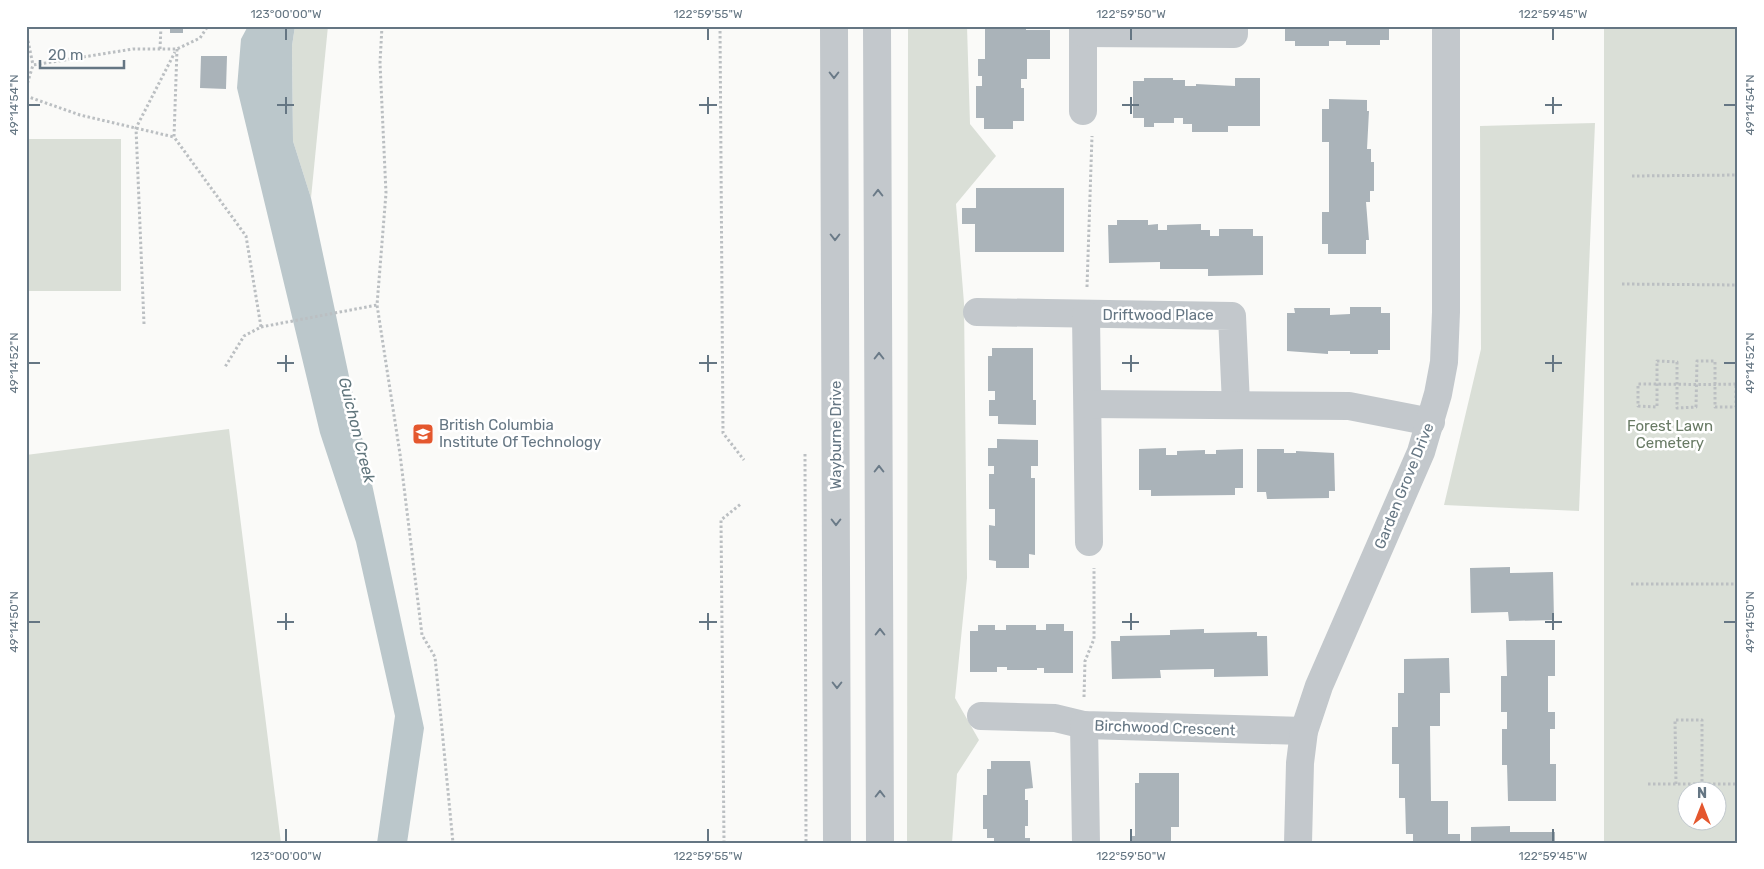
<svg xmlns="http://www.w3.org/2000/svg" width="1764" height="869" font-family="Rubik,sans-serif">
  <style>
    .green { fill: #dadfd7; fill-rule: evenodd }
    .water { fill: #bbc7cb }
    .building { fill: #aab3b9 }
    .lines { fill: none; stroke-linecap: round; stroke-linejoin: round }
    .path { stroke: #bbbfc2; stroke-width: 3; stroke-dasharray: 2.5 2.5; stroke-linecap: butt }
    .minor { stroke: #c3c8cc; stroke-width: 28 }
    .oneway { stroke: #6a7a87 }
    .ticks { fill: none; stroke: #657683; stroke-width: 2 }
    .labels { text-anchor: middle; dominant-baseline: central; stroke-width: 5; stroke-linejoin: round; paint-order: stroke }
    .street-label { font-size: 15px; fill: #657683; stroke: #fff }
    .poi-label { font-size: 15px; fill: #657683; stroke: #fff; text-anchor: start }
    .park-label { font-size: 15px; fill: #687a64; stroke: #fff }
    .water-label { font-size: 16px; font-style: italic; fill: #60757c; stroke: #fff }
    .neatline { fill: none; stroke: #657683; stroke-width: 2 }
    .ticks-label { font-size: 12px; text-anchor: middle; fill: #657683 }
  </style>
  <rect width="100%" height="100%" fill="#fafaf8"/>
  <g class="green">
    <path d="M295,26H328L311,198L293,141L292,46Z"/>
    <path d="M908,26H967L970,124L996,156L956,204L964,303L967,578L955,698L979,740L957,774L952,843H907Z"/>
    <path d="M1604,26H1738V843H1604ZM1686,792H1716V822H1686Z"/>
    <path d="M1595,123L1579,511L1444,505L1481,349L1480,126Z"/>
    <rect x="26" y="139" width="95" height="152"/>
    <path d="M229,429L281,843H26V455Z"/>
  </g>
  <path class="water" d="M248,26H295L292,46L293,141L311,198L424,728L407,843H377L395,716L356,542L320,433L237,88L241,39Z"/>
  <g class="building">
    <rect x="170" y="26" width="13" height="7"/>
    <path d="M977,26H1026V30H1050V59H1027V79H1021V88H1024V121H1013V129H984V118H976V86H982V76H978V59H985V29H977Z"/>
    <path d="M1285,26H1389V40H1380V45H1346V41H1329V46H1295V41H1285Z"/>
    <path d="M201,56H227L226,89L200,88Z"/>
    <path d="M1144,78H1173V80H1185V86H1196V84L1235,86V78H1260V126H1228V132H1192V124H1183V118H1174V123H1154V127H1144V118H1133V81H1144Z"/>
    <path d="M1329,99L1367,100V111H1369L1367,149H1371V162H1374V191H1370V202H1366L1369,240H1366V254H1328V244H1322V212H1329V142H1322V109H1329Z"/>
    <path d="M976,188H1064V252H975V224H962V208H976Z"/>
    <path d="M1117,220H1148V225L1158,224V230H1167V225L1201,224V230H1210V236H1219V229H1253V236H1263V275L1208,276V269H1160V262L1109,263L1108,225H1117Z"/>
    <path d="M1350,307H1381V313H1390V350H1378V354H1350V351H1328V354L1287,351V313H1295L1294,308H1330V315L1350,314Z"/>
    <path d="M992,348H1033V400H1036V425L998,424V416H989V400H995V391H988V356H992Z"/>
    <path d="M997,439L1038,440V466H1031V478H1035V555L1029,554V568H996V561L989,560V525L995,526V509H989V474H994V466H988V448H997Z"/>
    <path d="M1166,448V455H1177V451L1205,450V454H1216V450L1243,449V488H1235V495L1151,496V490H1139V449Z"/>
    <path d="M1257,449H1284V453H1296V451L1334,453L1335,491H1329V498L1267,499L1266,492H1257Z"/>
    <path d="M1510,567V573L1553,572L1554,620L1509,621L1508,612L1471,613L1470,568Z"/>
    <path d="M1046,624H1064V631H1073V673H1044V668H1037V670H1007V667H997V672H970V631H978V625H995V630H1006V625H1036V630H1046Z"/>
    <path d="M1204,629V633L1257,632V636H1267L1268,676L1214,677V669L1160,670L1161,678L1112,679L1111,641H1120V636L1170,635V630Z"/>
    <path d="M1506,640H1555V676H1548V712H1555V729H1550V764H1556V801H1508L1507,765H1502V729H1507V712H1501V676H1507Z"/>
    <path d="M1449,658L1450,693H1440V726H1430L1431,801H1448V834H1460V843H1413V834H1406L1405,798H1399V764H1392V727H1398V693H1404V659Z"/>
    <path d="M991,761H1030L1033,788L1025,789V800H1028V826H1025V838H1030V843H994V838H987V829H983V795H987V769H991Z"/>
    <path d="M1139,773H1179V827H1171V843H1131V836H1135V783H1139Z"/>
    <path d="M1510,826V832H1555V843H1471V827Z"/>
  </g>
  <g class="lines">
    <g class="path">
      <path d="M382,26L380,63L386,193L377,305L400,454L422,635L435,657L453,843"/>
      <path d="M720,26L723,433L744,460"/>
      <path d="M26,31L33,65"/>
      <path d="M160,49L161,26"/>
      <path d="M177,49L174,137L246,236L261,327L244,336L225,367"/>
      <path d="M26,88L33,65L133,49H177L200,38L208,26"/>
      <path d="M26,96L80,115L174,137"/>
      <path d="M1632,176L1738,175"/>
      <path d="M1622,284L1738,285"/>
      <path d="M1087,287L1092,136"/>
      <path d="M144,324L136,128L175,52"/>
      <path d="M261,327L377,305"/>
      <path d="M1736,384C1703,385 1671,384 1638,384V406L1657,407V361L1677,362V408L1696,407L1697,361H1715V407H1736V384H1738"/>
      <path d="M805,454L806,843"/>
      <path d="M1631,584H1738"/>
      <path d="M1084,697L1085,661L1094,639V568"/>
      <path d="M1648,784H1738"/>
      <path d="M1676,784L1675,720H1702V784"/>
      <path d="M724,843L721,520L742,503"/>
    </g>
    <g class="minor">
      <path d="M834,26L837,843"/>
      <path d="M877,26L880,843"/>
      <path d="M1083,26V111"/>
      <path d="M1083,33L1234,34V26"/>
      <path d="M977,312L1232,316L1236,404"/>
      <path d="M1086,315L1089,542"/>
      <path d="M1088,404L1349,406L1431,422"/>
      <path d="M981,716L1055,718L1084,725L1304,731"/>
      <path d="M1084,725L1086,843"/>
      <path d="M1298,843L1300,763L1304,731L1319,686L1421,452L1438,394L1444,362L1446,312V26"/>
    </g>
  </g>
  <defs><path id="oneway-chevron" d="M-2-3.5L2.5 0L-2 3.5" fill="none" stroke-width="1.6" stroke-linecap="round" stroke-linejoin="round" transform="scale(1.25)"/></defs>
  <g class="oneway">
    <use href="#oneway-chevron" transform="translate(834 75) rotate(90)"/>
    <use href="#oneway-chevron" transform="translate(878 193) rotate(-90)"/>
    <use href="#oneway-chevron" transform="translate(835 237) rotate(90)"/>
    <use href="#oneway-chevron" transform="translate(879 356) rotate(-90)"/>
    <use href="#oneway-chevron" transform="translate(879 469) rotate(-90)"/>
    <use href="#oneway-chevron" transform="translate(836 522) rotate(90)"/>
    <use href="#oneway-chevron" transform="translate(880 632) rotate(-90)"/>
    <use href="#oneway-chevron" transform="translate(837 685) rotate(90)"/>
    <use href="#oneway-chevron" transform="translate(880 794) rotate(-90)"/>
  </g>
  <path class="ticks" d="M286,28V40M708,28V40M1131,28V40M1553,28V40M286,97V114M708,97V114M1131,97V114M1553,97V114M28,105H40M277,105H294M699,105H717M1122,105H1139M1545,105H1562M1724,105H1736M286,355V372M708,355V372M1131,355V372M1553,355V372M28,363H40M277,363H294M699,363H717M1122,363H1139M1545,363H1562M1724,363H1736M286,613V630M708,613V630M1131,613V630M1553,613V630M28,622H40M277,622H294M699,622H717M1122,622H1139M1545,622H1562M1724,622H1736M286,829V842M708,829V842M1131,829V842M1553,829V842"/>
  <defs>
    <g id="university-square" transform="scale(1.125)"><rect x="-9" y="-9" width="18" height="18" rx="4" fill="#e4572e" stroke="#fff"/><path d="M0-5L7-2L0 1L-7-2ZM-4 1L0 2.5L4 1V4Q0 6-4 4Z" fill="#fff"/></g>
  </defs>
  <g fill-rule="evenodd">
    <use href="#university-square" x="423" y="434"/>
  </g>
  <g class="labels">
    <g class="street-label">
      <text x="1158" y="315">Driftwood Place</text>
      <text transform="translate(836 435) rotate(-90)">Wayburne Drive</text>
      <text transform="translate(1404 486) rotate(-68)">Garden Grove Drive</text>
      <text transform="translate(1165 728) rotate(2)">Birchwood Crescent</text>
    </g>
    <g class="poi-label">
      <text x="439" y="425">British Columbia<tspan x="439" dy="17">Institute Of Technology</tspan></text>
    </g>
    <g class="park-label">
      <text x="1670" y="426">Forest Lawn<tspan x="1670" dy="17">Cemetery</tspan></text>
    </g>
    <g class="water-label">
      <text transform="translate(357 430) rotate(76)">Guichon Creek</text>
    </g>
  </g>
  <rect width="1764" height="869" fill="none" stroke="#ffffff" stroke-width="55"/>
  <g transform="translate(1702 806)"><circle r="24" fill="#ffffff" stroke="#c1c8cd"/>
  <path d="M0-4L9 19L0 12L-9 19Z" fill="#e4572e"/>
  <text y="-8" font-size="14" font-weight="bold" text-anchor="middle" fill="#657683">N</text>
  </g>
  <path d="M40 60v8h84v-8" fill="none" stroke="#657683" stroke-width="2.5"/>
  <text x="48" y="60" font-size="15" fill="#657683" stroke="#ffffff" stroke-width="4" paint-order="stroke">20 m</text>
  <rect x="28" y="28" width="1708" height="814" class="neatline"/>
  <g class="ticks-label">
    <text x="286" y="18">123°00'00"W</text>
    <text x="708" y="18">122°59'55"W</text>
    <text x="1131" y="18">122°59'50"W</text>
    <text x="1553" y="18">122°59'45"W</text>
    <text transform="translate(14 105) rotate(-90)" y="4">49°14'54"N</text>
    <text transform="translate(1750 105) rotate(-90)" y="4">49°14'54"N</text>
    <text transform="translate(14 363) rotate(-90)" y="4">49°14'52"N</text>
    <text transform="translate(1750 363) rotate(-90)" y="4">49°14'52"N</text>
    <text transform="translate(14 622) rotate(-90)" y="4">49°14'50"N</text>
    <text transform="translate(1750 622) rotate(-90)" y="4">49°14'50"N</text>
    <text x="286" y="860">123°00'00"W</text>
    <text x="708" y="860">122°59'55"W</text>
    <text x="1131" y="860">122°59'50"W</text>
    <text x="1553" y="860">122°59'45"W</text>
  </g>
</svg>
